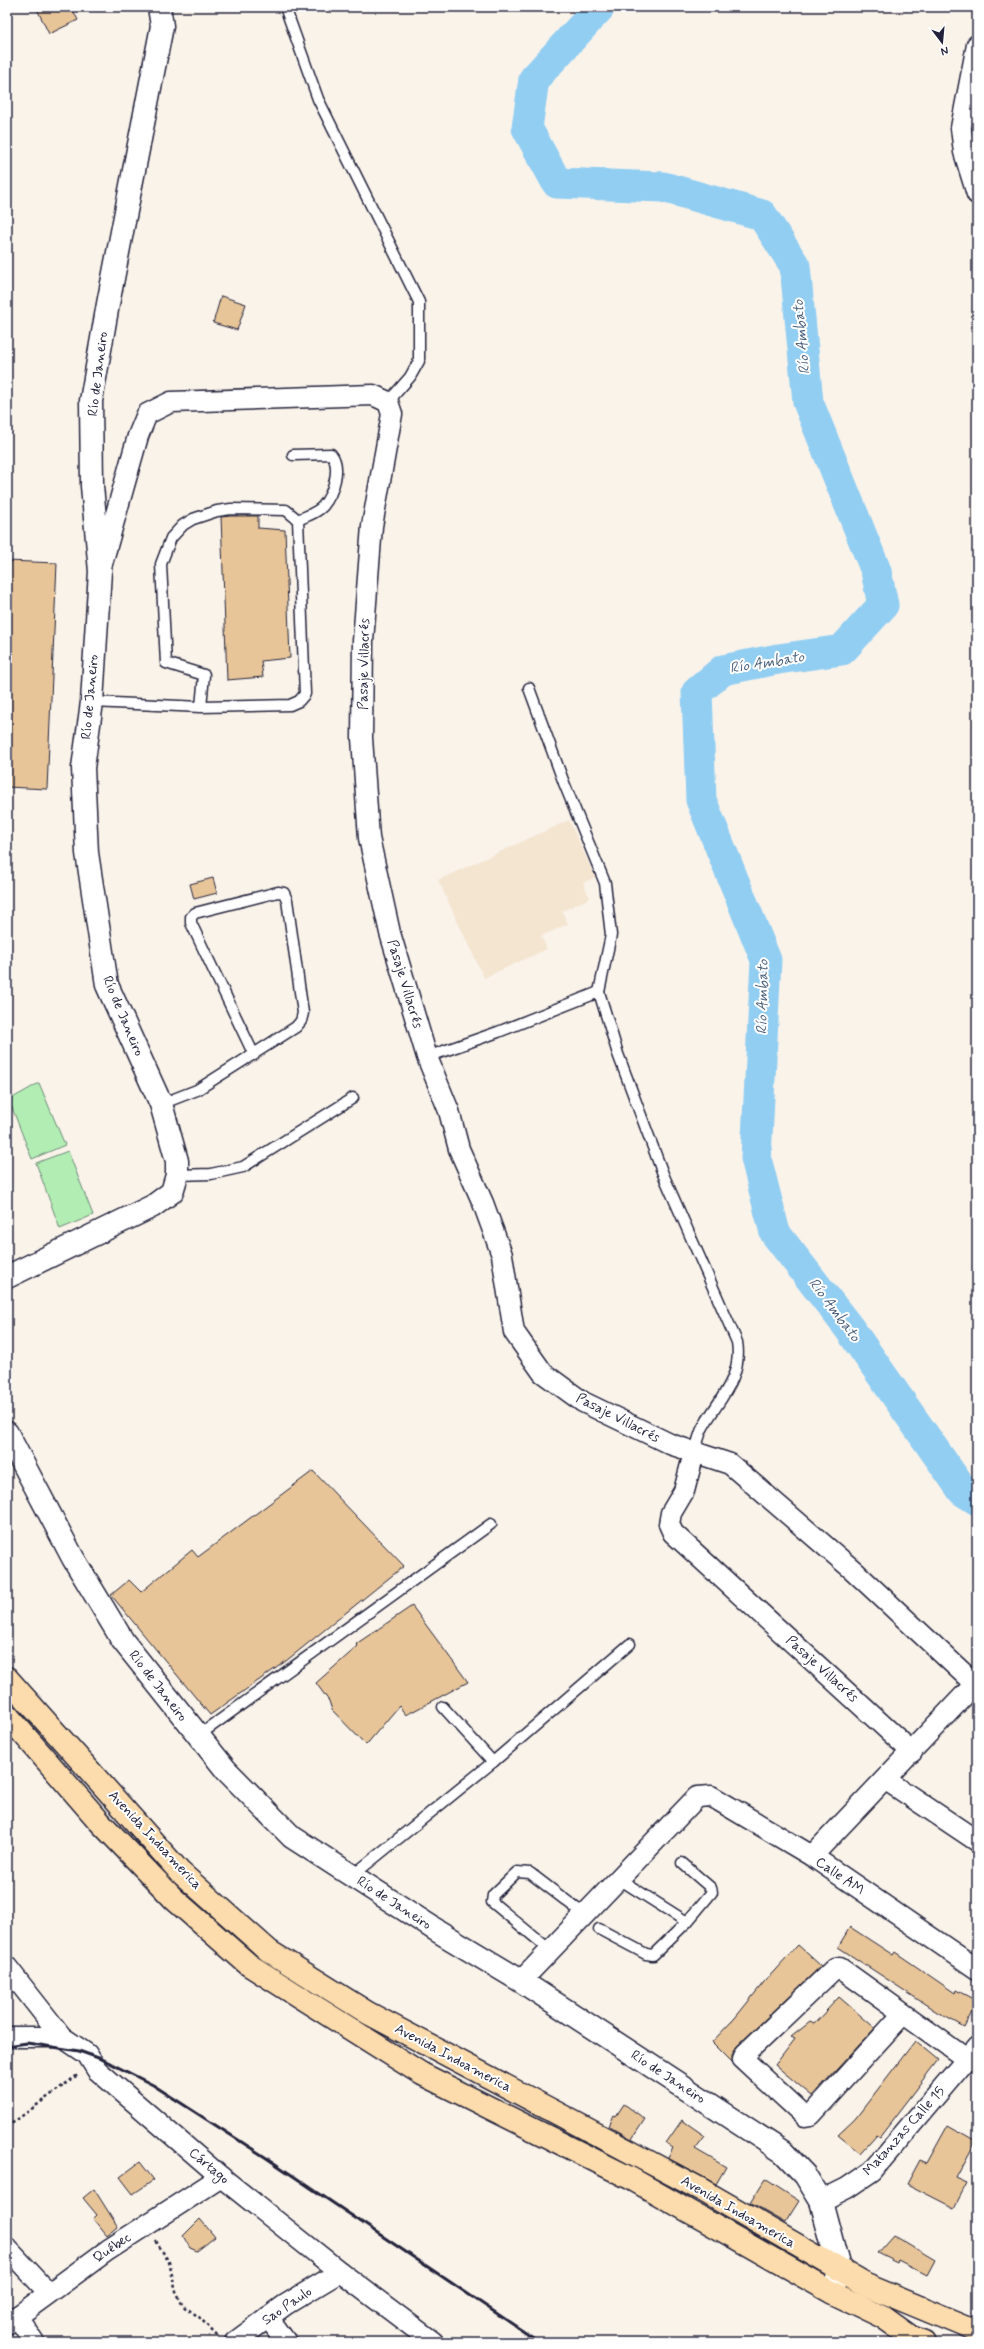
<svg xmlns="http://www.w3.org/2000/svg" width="984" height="2349" font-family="Mynerve,sans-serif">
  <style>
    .built { fill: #f4e5d1 }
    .green { fill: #b2eeb3; stroke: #6a8877 }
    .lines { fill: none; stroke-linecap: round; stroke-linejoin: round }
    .river { stroke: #92cef2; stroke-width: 31 }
    .building { fill: #e7c598; stroke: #22223b }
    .lane-casing { stroke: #22223b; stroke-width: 13 }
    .street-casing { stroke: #22223b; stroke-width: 23 }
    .secondary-casing { stroke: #22223b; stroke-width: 25 }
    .primary-casing { stroke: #22223b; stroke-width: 25 }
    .path { stroke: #22223b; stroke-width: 2.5; stroke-dasharray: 3 3; stroke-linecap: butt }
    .lane { stroke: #fff; stroke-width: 10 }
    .street { stroke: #fff; stroke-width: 20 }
    .secondary { stroke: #fff; stroke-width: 22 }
    .primary { stroke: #fcdcac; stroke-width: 22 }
    .rail { stroke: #22223b; stroke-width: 3 }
    .labels { text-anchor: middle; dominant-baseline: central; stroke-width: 4; stroke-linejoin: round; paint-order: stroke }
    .street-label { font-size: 14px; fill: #22223b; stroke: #fff }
    .water-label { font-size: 15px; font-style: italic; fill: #495e7b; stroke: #fff }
  </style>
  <rect width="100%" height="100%" fill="#faf3ea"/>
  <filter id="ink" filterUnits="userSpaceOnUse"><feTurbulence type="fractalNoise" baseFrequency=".025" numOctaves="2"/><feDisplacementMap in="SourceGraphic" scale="8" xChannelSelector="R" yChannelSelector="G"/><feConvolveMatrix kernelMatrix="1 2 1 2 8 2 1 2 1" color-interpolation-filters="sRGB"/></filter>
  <g filter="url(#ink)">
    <path class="built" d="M569,820L595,877L583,883L590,898L562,911L568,924L541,936L547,949L484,978L438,880Z"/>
    <g class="green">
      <path d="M39,1083L65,1145L32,1159L9,1100Z"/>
      <path d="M68,1151L93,1215L60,1229L36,1163Z"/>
    </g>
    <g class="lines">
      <path class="river" d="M600,7L534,79L527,128L557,183L663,187L762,215L795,266L808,402L876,571L883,605L842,650L778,659L723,670L697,692L701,800L766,960L756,1158L775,1233L849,1328L963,1491L977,1500"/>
    </g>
    <g class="building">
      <path d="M36,7H71L78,20L49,34Z"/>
      <path d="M221,296L246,304L237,330L213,323Z"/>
      <path d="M231,516H258V528L285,530L290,658L261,661L263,677L227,680L221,517Z"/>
      <path d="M7,561L57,563L47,789L7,787Z"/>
      <path d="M213,878L217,893L194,899L190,884Z"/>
      <path d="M313,1471L404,1566L286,1661L210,1715L111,1595L129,1580L141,1592L192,1550L198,1557Z"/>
      <path d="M412,1606L468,1682L406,1715L399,1706L366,1745L332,1710L329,1701L316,1683L358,1646L356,1644Z"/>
      <path d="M850,1927L893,1955L895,1952L955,1993L956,1990L977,2001L964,2027L937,2012L838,1947Z"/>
      <path d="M798,1945L821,1966L737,2046L732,2055L733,2063L712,2042L735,2018L764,1982Z"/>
      <path d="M839,1997L875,2028L812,2096L775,2065L795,2039L791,2037L810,2022L814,2024Z"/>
      <path d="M915,2041L938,2060L879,2137L876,2135L860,2153L838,2135L855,2119Z"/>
      <path d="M624,2104L645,2119L632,2139L609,2126L614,2115L616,2116Z"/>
      <path d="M682,2120L705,2136L695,2149L726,2167L716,2184L668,2158L673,2148L666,2143Z"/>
      <path d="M948,2125L976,2141L956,2178L967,2183L954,2208L907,2184L920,2160L927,2163Z"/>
      <path d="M140,2162L154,2180L133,2194L120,2177Z"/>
      <path d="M765,2179L799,2201L785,2223L750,2203Z"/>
      <path d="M94,2189L118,2227L107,2236L93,2219L97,2215L83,2198Z"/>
      <path d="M200,2219L215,2237L197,2251L190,2248L183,2236Z"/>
      <path d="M893,2235L935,2260L927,2275L898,2260L897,2263L877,2253Z"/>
    </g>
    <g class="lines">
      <g class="lane-casing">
        <g id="lane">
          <path d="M285,7L318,99L419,302V361L410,377L388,402"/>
          <path d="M293,455L331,454C342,467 333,494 323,506C317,513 306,516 298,520"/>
          <path d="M529,688L564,783L605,883L611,935L599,992L618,1054L663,1174L737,1342C743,1378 718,1400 702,1429C699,1436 697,1445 694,1453"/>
          <path d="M92,702L201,707L290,705L299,701L305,694L298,520L286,510L231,509L217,511L193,519L183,525L171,538L161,564L166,663L204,675L201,707"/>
          <path d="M427,1057L498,1032L599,992"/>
          <path d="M161,1104L197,1090L296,1027L301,1021L303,1013L287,900L284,893L278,892L195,913L191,917V923L254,1055"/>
          <path d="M177,1175L211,1174L243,1167L353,1098"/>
          <path d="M443,1707L493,1762"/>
          <path d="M198,1736L491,1524"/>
          <path d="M682,1863L711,1888L712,1892L687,1922"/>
          <path d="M352,1876L493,1762L630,1644"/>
          <path d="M599,1929L646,1954L653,1955L687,1922L619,1879"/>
          <path d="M550,1950L492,1902L493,1895L517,1872L530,1873L585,1915"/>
        </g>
      </g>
      <g class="street-casing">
        <g id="street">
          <path d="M977,45L961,128L964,152L977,194"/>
          <path d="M101,567L138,436L147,414L171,402L373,395L388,402L392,414L372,526L363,641L362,738L369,838L390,933L427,1057L449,1111L459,1149L483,1203L502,1255L514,1332L543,1373L583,1402L670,1444L730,1464L853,1570L977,1686"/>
          <path d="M694,1453L684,1491L671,1513L669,1524L673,1533L912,1752"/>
          <path d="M886,1780L977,1841"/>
          <path d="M812,1856L975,1684"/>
          <path d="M7,1967L62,2037L87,2054L97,2070L221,2177L340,2272L433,2342"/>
          <path d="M521,1981L697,1797L711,1796L812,1856L977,1969"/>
          <path d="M903,2014L811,2115L805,2116L743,2059L745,2054L835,1968H840L968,2060"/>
          <path d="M7,2037H62"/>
          <path d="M821,2201L847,2188L872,2171L977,2047"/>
          <path d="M7,2248L48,2292"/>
          <path d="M17,2316L34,2342"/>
          <path d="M268,2317L286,2342"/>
          <path d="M7,2324L108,2250L221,2177"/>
          <path d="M235,2342L285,2305L340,2272"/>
        </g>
      </g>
      <g class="secondary-casing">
        <g id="secondary">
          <path d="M7,1277L153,1206L172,1192L177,1175V1161L161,1104L107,985L87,853L83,768L92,702L100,571L92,486L91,401L108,304L162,26L159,7"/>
          <path d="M7,1433L73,1558L123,1641L226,1770L292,1837L436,1930L521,1981L783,2152L805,2175L821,2201L840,2272L835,2283"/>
        </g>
      </g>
      <g class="primary-casing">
        <g id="primary">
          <path d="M7,1678L180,1872L269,1951L368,2013L702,2190L866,2285L977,2331"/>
          <path d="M7,1715L99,1821L174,1899L249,1965L422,2074L630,2178L831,2292L883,2317L911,2337L924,2342"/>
        </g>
      </g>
      <g class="path">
        <path d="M7,2127L79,2074"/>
        <path d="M156,2241L169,2262L176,2292L183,2306L199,2317L218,2337"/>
      </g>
      <use href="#lane" class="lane"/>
      <use href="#street" class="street"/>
      <use href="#secondary" class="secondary"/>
      <use href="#primary" class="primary"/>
      <path class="rail" d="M7,2046L27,2043L79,2051L104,2060L153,2085L265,2157L539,2342"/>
    </g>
  </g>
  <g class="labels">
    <g class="street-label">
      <text transform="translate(98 374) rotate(-83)">Río de Janeiro</text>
      <text transform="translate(364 664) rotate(-89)">Pasaje Villacrés</text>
      <text transform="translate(90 697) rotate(-85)">Río de Janeiro</text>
      <text transform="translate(405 984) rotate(73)">Pasaje Villacrés</text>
      <text transform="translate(123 1016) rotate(67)">Río de Janeiro</text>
      <text transform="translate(618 1418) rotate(27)">Pasaje Villacrés</text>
      <text transform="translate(822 1669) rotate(42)">Pasaje Villacrés</text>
      <text transform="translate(158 1686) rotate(52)">Río de Janeiro</text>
      <text transform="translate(155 1840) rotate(47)">Avenida Indoamerica</text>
      <text transform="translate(840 1876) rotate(34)">Calle AM</text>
      <text transform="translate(394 1903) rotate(33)">Río de Janeiro</text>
      <text transform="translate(453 2058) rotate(28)">Avenida Indoamerica</text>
      <text transform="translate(668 2077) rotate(33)">Río de Janeiro</text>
      <text transform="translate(904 2131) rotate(-48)">Matanzas Calle 15</text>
      <text transform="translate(209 2166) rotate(40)">Cártago</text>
      <text transform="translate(738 2212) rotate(30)">Avenida Indoamerica</text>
      <text transform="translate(112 2248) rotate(-34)">Québec</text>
      <text transform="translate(287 2306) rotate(-34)">Sao Paulo</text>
    </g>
    <g class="water-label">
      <text transform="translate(802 337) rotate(-95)">Río Ambato</text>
      <text transform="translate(767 663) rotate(-9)">Río Ambato</text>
      <text transform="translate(763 997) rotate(-89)">Río Ambato</text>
      <text transform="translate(834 1310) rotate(53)">Río Ambato</text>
    </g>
  </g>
  <rect width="984" height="2349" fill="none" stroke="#fff" stroke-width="24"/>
  <rect x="12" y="12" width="960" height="2325" fill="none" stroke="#22223b" stroke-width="1.5" filter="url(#ink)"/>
  <g transform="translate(942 42) rotate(164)" stroke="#ffffff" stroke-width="3" paint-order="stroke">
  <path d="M0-3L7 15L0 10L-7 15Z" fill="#22223b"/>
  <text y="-6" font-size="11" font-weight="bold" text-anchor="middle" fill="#22223b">N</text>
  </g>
</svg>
